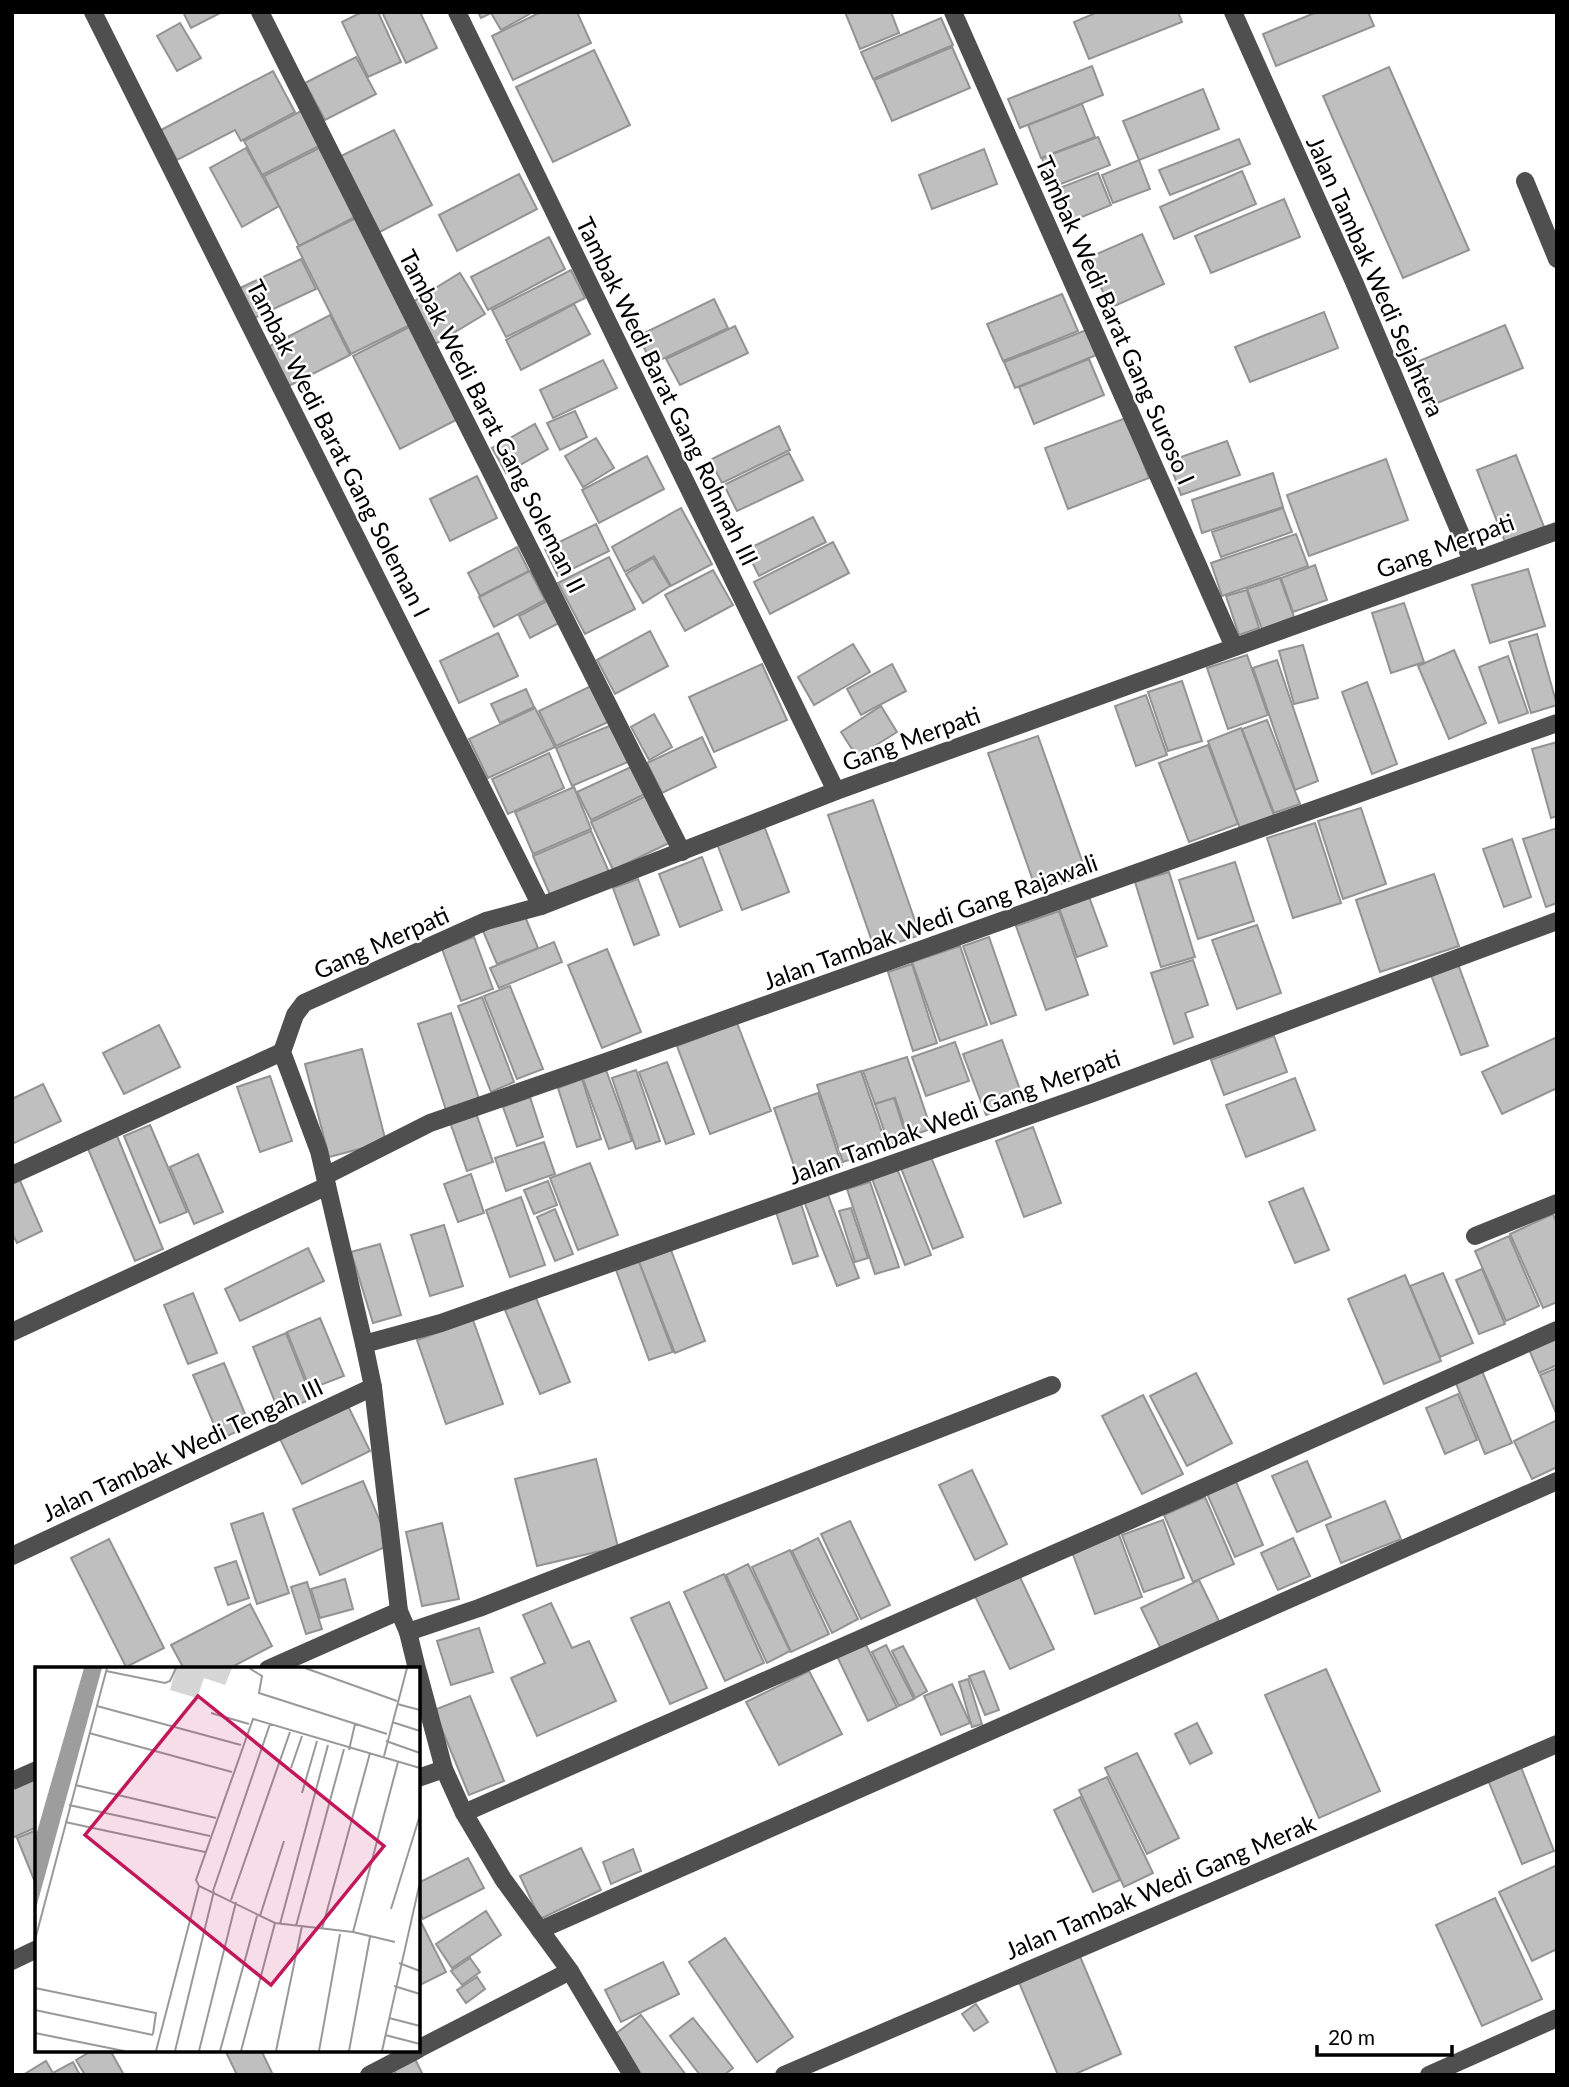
<svg xmlns="http://www.w3.org/2000/svg" width="1569" height="2087" font-family="Lato,sans-serif">
  <style>
    .building { fill: #bfbfbf; stroke: #939393; stroke-width: 2 }
    .lines { fill: none; stroke-linecap: round; stroke-linejoin: round }
    .minor { stroke: #4f4f4f; stroke-width: 18 }
    .labels { text-anchor: middle; dominant-baseline: central; stroke-width: 5; stroke-linejoin: round; paint-order: stroke }
    .street-label { font-size: 24px; fill: #000; stroke: #fff }
    .inset-road { fill: none; stroke: #999; stroke-width: 2 }
    .view { fill: #c2185b; fill-opacity: 0.15; stroke: #c2185b; stroke-width: 3.5 }
    .inset-edge { fill: none; stroke: #000; stroke-width: 3.5 }
  </style>
  <rect width="100%" height="100%" fill="#fff"/>
  <g class="building">
    <path d="M183,12H222L191,28Z"/>
    <path d="M362,12H378L401,62L368,77L342,22Z"/>
    <path d="M382,12H420L437,48L406,63Z"/>
    <path d="M478,12H533L501,30L491,13L481,18Z"/>
    <path d="M541,12H577L591,43L513,80L492,36Z"/>
    <path d="M845,12H891L899,33L860,49Z"/>
    <path d="M1098,12H1178L1182,22L1089,59L1074,22Z"/>
    <path d="M1317,12H1368L1374,26L1276,66L1263,34Z"/>
    <path d="M941,18L953,45L873,79L861,52Z"/>
    <path d="M180,23L201,58L177,71L157,36Z"/>
    <path d="M952,47L970,88L892,121L874,80Z"/>
    <path d="M594,50L630,125L553,162L516,87Z"/>
    <path d="M356,57L376,94L325,120L305,83Z"/>
    <path d="M1092,66L1103,95L1020,128L1008,99Z"/>
    <path d="M1389,67L1469,250L1403,278L1323,96Z"/>
    <path d="M273,71L295,112L241,141L235,130L177,160L161,130Z"/>
    <path d="M1203,89L1219,129L1139,160L1123,121Z"/>
    <path d="M1082,104L1095,137L1041,158L1028,125Z"/>
    <path d="M301,111L319,146L262,175L244,141Z"/>
    <path d="M394,130L432,205L378,233L339,157Z"/>
    <path d="M1098,137L1110,165L1053,187L1042,158Z"/>
    <path d="M1239,139L1250,164L1170,195L1159,170Z"/>
    <path d="M246,148L279,206L242,227L210,168Z"/>
    <path d="M319,148L355,217L299,246L264,176Z"/>
    <path d="M984,149L997,184L932,209L919,175Z"/>
    <path d="M1139,160L1150,189L1113,203L1102,175Z"/>
    <path d="M1242,171L1256,204L1174,239L1160,207Z"/>
    <path d="M1098,173L1111,205L1065,224L1052,191Z"/>
    <path d="M519,174L537,209L457,251L439,215Z"/>
    <path d="M1284,199L1300,237L1211,273L1195,236Z"/>
    <path d="M356,218L410,325L351,354L297,247Z"/>
    <path d="M1142,234L1164,284L1110,308L1088,258Z"/>
    <path d="M549,237L565,269L488,310L471,277Z"/>
    <path d="M301,259L316,289L252,319L238,289Z"/>
    <path d="M571,270L585,298L506,337L492,310Z"/>
    <path d="M460,273L485,314L435,344L411,303Z"/>
    <path d="M1062,294L1078,331L1003,361L987,324Z"/>
    <path d="M714,299L728,328L652,364L638,336Z"/>
    <path d="M574,304L590,334L521,370L506,340Z"/>
    <path d="M1324,312L1338,348L1250,382L1235,347Z"/>
    <path d="M330,315L350,355L289,386L268,347Z"/>
    <path d="M1505,325L1523,368L1430,406L1412,364Z"/>
    <path d="M735,326L748,353L680,385L666,359Z"/>
    <path d="M409,327L456,420L400,449L353,356Z"/>
    <path d="M1089,329L1099,354L1015,388L1004,362Z"/>
    <path d="M1089,359L1104,395L1034,424L1019,387Z"/>
    <path d="M603,360L617,388L553,418L540,390Z"/>
    <path d="M575,411L587,437L560,450L547,423Z"/>
    <path d="M1126,418L1149,478L1068,509L1045,448Z"/>
    <path d="M535,424L548,449L506,473L492,448Z"/>
    <path d="M779,426L790,450L722,483L710,460Z"/>
    <path d="M596,438L614,468L583,487L565,456Z"/>
    <path d="M1227,441L1240,475L1181,495L1169,461Z"/>
    <path d="M789,453L803,480L737,511L724,485Z"/>
    <path d="M1516,455L1544,527L1505,542L1477,470Z"/>
    <path d="M647,456L664,489L599,523L582,490Z"/>
    <path d="M1386,459L1408,520L1309,556L1287,495Z"/>
    <path d="M1273,473L1283,507L1202,533L1192,500Z"/>
    <path d="M477,476L497,518L450,541L430,499Z"/>
    <path d="M681,508L712,564L671,586L654,556L625,572L612,547Z"/>
    <path d="M1283,508L1292,532L1221,557L1212,532Z"/>
    <path d="M813,517L826,542L759,576L746,550Z"/>
    <path d="M596,524L609,551L558,576L545,549Z"/>
    <path d="M1296,534L1308,566L1222,596L1211,563Z"/>
    <path d="M833,542L849,573L770,614L754,582Z"/>
    <path d="M517,547L529,571L480,596L468,573Z"/>
    <path d="M609,557L635,609L585,634L558,583Z"/>
    <path d="M653,558L670,586L643,603L626,574Z"/>
    <path d="M1315,565L1327,600L1293,612L1281,578Z"/>
    <path d="M1528,569L1545,626L1490,643L1472,585Z"/>
    <path d="M713,570L733,605L685,631L665,595Z"/>
    <path d="M530,571L545,600L494,627L479,597Z"/>
    <path d="M1280,578L1294,617L1262,629L1247,589Z"/>
    <path d="M1247,590L1259,628L1239,635L1226,596Z"/>
    <path d="M547,601L559,623L530,638L519,616Z"/>
    <path d="M1404,603L1424,662L1391,673L1372,613Z"/>
    <path d="M650,631L668,666L615,694L597,660Z"/>
    <path d="M498,633L518,676L459,703L440,661Z"/>
    <path d="M1537,634L1557,705L1531,713L1509,642Z"/>
    <path d="M853,644L870,672L814,705L798,677Z"/>
    <path d="M1303,645L1318,698L1294,704L1279,651Z"/>
    <path d="M1454,650L1486,723L1449,739L1418,666Z"/>
    <path d="M1247,655L1268,715L1228,729L1207,668Z"/>
    <path d="M1508,656L1528,713L1499,723L1479,667Z"/>
    <path d="M1277,660L1318,781L1295,790L1253,668Z"/>
    <path d="M762,664L787,720L714,752L689,697Z"/>
    <path d="M892,664L906,691L861,715L847,689Z"/>
    <path d="M1182,681L1202,741L1168,751L1148,692Z"/>
    <path d="M1367,682L1397,764L1372,774L1342,692Z"/>
    <path d="M591,686L608,722L556,746L539,711Z"/>
    <path d="M526,689L534,707L500,723L491,704Z"/>
    <path d="M1146,695L1167,755L1136,766L1115,706Z"/>
    <path d="M881,706L897,732L857,757L841,732Z"/>
    <path d="M535,708L555,747L488,778L469,739Z"/>
    <path d="M654,714L672,747L649,760L631,727Z"/>
    <path d="M1267,720L1300,804L1274,813L1242,729Z"/>
    <path d="M614,724L630,761L572,786L556,748Z"/>
    <path d="M1241,728L1275,818L1241,831L1208,741Z"/>
    <path d="M1038,736L1087,875L1037,892L988,753Z"/>
    <path d="M702,737L716,767L662,793L647,763Z"/>
    <path d="M1557,742V816L1551,818L1532,749Z"/>
    <path d="M1208,745L1238,824L1189,842L1159,763Z"/>
    <path d="M549,753L564,788L508,814L492,779Z"/>
    <path d="M633,766L647,793L591,820L577,792Z"/>
    <path d="M574,787L591,829L533,854L515,812Z"/>
    <path d="M646,796L669,843L613,870L591,822Z"/>
    <path d="M873,800L920,935L875,950L828,815Z"/>
    <path d="M1361,808L1386,884L1343,899L1318,821Z"/>
    <path d="M763,823L789,892L742,910L716,841Z"/>
    <path d="M1315,823L1341,903L1293,918L1267,838Z"/>
    <path d="M1557,828V903L1546,907L1523,839Z"/>
    <path d="M591,831L609,872L551,897L533,856Z"/>
    <path d="M1512,839L1531,897L1504,907L1483,849Z"/>
    <path d="M702,857L722,910L680,927L659,874Z"/>
    <path d="M1235,862L1254,921L1198,939L1179,880Z"/>
    <path d="M1169,872L1195,957L1161,967L1135,882Z"/>
    <path d="M1434,874L1459,946L1380,972L1356,900Z"/>
    <path d="M638,879L659,935L634,945L613,888Z"/>
    <path d="M1088,894L1107,946L1077,957L1058,905Z"/>
    <path d="M1059,911L1088,995L1046,1010L1016,926Z"/>
    <path d="M524,914L538,948L497,964L483,931Z"/>
    <path d="M1257,925L1281,993L1237,1009L1212,940Z"/>
    <path d="M474,937L493,989L461,1001L442,949Z"/>
    <path d="M989,937L1016,1015L991,1024L963,946Z"/>
    <path d="M554,942L562,962L499,988L490,968Z"/>
    <path d="M960,946L987,1025L940,1041L912,962Z"/>
    <path d="M607,949L641,1032L602,1048L568,965Z"/>
    <path d="M1193,960L1208,1005L1185,1013L1193,1037L1174,1044L1151,973Z"/>
    <path d="M912,964L937,1043L913,1051L888,972Z"/>
    <path d="M1458,964L1488,1046L1461,1055L1431,975Z"/>
    <path d="M510,986L543,1069L517,1079L484,996Z"/>
    <path d="M482,997L514,1082L491,1092L458,1006Z"/>
    <path d="M451,1013L479,1099L446,1110L418,1024Z"/>
    <path d="M737,1023L771,1111L710,1134L677,1046Z"/>
    <path d="M159,1025L180,1067L124,1094L103,1053Z"/>
    <path d="M1274,1036L1287,1072L1224,1095L1211,1060Z"/>
    <path d="M1557,1037V1088L1502,1114L1482,1072Z"/>
    <path d="M1002,1040L1024,1101L986,1115L963,1054Z"/>
    <path d="M955,1042L969,1081L926,1096L912,1057Z"/>
    <path d="M362,1049L386,1142L329,1157L305,1064Z"/>
    <path d="M907,1057L931,1129L908,1137L895,1098L875,1104L863,1071Z"/>
    <path d="M667,1062L694,1134L666,1144L639,1072Z"/>
    <path d="M606,1070L632,1141L609,1149L583,1079Z"/>
    <path d="M636,1070L660,1141L636,1149L612,1078Z"/>
    <path d="M861,1071L887,1147L843,1162L817,1085Z"/>
    <path d="M270,1076L292,1141L260,1152L237,1087Z"/>
    <path d="M1295,1078L1315,1130L1246,1157L1226,1105Z"/>
    <path d="M582,1079L601,1139L577,1147L558,1088Z"/>
    <path d="M43,1084L61,1121L12,1144V1099Z"/>
    <path d="M818,1093L842,1166L799,1180L774,1108Z"/>
    <path d="M530,1097L543,1137L517,1146L503,1107Z"/>
    <path d="M894,1098L907,1139L889,1145L875,1104Z"/>
    <path d="M476,1113L493,1162L467,1171L450,1122Z"/>
    <path d="M150,1125L187,1212L160,1223L124,1136Z"/>
    <path d="M1033,1127L1061,1203L1024,1217L996,1141Z"/>
    <path d="M115,1131L163,1249L135,1261L86,1144Z"/>
    <path d="M544,1142L555,1174L506,1191L495,1158Z"/>
    <path d="M198,1154L223,1212L194,1224L170,1167Z"/>
    <path d="M931,1157L963,1237L933,1249L901,1168Z"/>
    <path d="M590,1163L618,1235L578,1250L550,1178Z"/>
    <path d="M896,1166L931,1255L905,1265L871,1176Z"/>
    <path d="M471,1174L484,1213L458,1222L444,1184Z"/>
    <path d="M18,1176L42,1231L17,1243L12,1233V1179Z"/>
    <path d="M548,1181L557,1205L534,1214L524,1190Z"/>
    <path d="M870,1182L899,1267L875,1274L847,1189Z"/>
    <path d="M1303,1188L1329,1250L1295,1263L1269,1202Z"/>
    <path d="M827,1192L859,1278L837,1286L804,1201Z"/>
    <path d="M521,1197L545,1265L510,1277L486,1210Z"/>
    <path d="M800,1201L818,1256L793,1264L775,1209Z"/>
    <path d="M851,1208L868,1258L855,1262L839,1211Z"/>
    <path d="M555,1209L573,1254L555,1261L537,1217Z"/>
    <path d="M1553,1214L1557,1223V1302L1543,1308L1510,1234Z"/>
    <path d="M444,1225L463,1286L430,1296L411,1235Z"/>
    <path d="M1509,1236L1539,1306L1506,1321L1475,1251Z"/>
    <path d="M380,1244L401,1315L373,1323L351,1252Z"/>
    <path d="M308,1248L324,1281L240,1321L225,1289Z"/>
    <path d="M671,1250L705,1341L675,1353L639,1262Z"/>
    <path d="M639,1262L673,1352L649,1360L616,1270Z"/>
    <path d="M1482,1269L1505,1324L1479,1334L1456,1280Z"/>
    <path d="M1443,1273L1473,1343L1440,1357L1410,1286Z"/>
    <path d="M1405,1275L1441,1361L1384,1384L1348,1299Z"/>
    <path d="M193,1293L217,1353L188,1364L164,1305Z"/>
    <path d="M536,1298L570,1382L540,1394L505,1310Z"/>
    <path d="M320,1318L344,1376L310,1389L287,1332Z"/>
    <path d="M473,1320L503,1404L446,1424L417,1340Z"/>
    <path d="M286,1333L312,1399L279,1412L253,1347Z"/>
    <path d="M1557,1333V1365L1539,1373L1527,1345Z"/>
    <path d="M224,1363L250,1426L220,1439L193,1375Z"/>
    <path d="M1557,1368V1413H1556L1540,1375Z"/>
    <path d="M1482,1371L1512,1443L1485,1454L1455,1381Z"/>
    <path d="M1196,1373L1232,1443L1187,1466L1150,1396Z"/>
    <path d="M1458,1394L1477,1440L1445,1454L1426,1408Z"/>
    <path d="M1143,1395L1183,1474L1142,1494L1102,1416Z"/>
    <path d="M348,1406L370,1451L302,1484L280,1439Z"/>
    <path d="M1557,1420V1467L1532,1479L1514,1441Z"/>
    <path d="M596,1459L618,1547L537,1566L515,1479Z"/>
    <path d="M1307,1461L1331,1517L1297,1532L1272,1476Z"/>
    <path d="M972,1470L1007,1544L975,1560L939,1485Z"/>
    <path d="M1234,1477L1263,1545L1235,1557L1205,1489Z"/>
    <path d="M363,1481L390,1545L320,1575L293,1509Z"/>
    <path d="M1205,1497L1234,1564L1193,1582L1164,1515Z"/>
    <path d="M1385,1501L1401,1539L1341,1563L1326,1525Z"/>
    <path d="M263,1513L289,1593L257,1604L231,1524Z"/>
    <path d="M1163,1520L1184,1578L1144,1592L1122,1535Z"/>
    <path d="M850,1521L890,1605L861,1619L821,1534Z"/>
    <path d="M442,1523L459,1599L422,1606L406,1532Z"/>
    <path d="M1118,1532L1142,1597L1095,1614L1071,1549Z"/>
    <path d="M818,1538L858,1619L832,1633L792,1551Z"/>
    <path d="M1293,1538L1310,1576L1278,1590L1261,1553Z"/>
    <path d="M109,1539L164,1648L126,1667L71,1558Z"/>
    <path d="M790,1550L829,1634L791,1652L752,1567Z"/>
    <path d="M236,1561L249,1598L228,1605L215,1568Z"/>
    <path d="M748,1564L790,1651L767,1663L726,1575Z"/>
    <path d="M1018,1573L1054,1649L1010,1669L974,1594Z"/>
    <path d="M724,1574L764,1663L725,1681L684,1592Z"/>
    <path d="M345,1579L353,1609L320,1618L311,1589Z"/>
    <path d="M1199,1580L1219,1621L1161,1649L1141,1608Z"/>
    <path d="M307,1582L322,1629L306,1634L291,1587Z"/>
    <path d="M669,1602L707,1688L670,1704L631,1618Z"/>
    <path d="M551,1603L572,1648L589,1641L616,1701L537,1736L511,1678L545,1663L523,1615Z"/>
    <path d="M250,1604L272,1646L228,1669H184L171,1645Z"/>
    <path d="M479,1628L493,1672L451,1685L437,1641Z"/>
    <path d="M863,1639L897,1707L868,1721L835,1652Z"/>
    <path d="M886,1645L914,1699L899,1706L872,1652Z"/>
    <path d="M903,1646L927,1691L915,1698L892,1651Z"/>
    <path d="M1326,1669L1380,1791L1319,1818L1265,1695Z"/>
    <path d="M809,1671L842,1734L779,1765L746,1702Z"/>
    <path d="M984,1671L999,1710L985,1715L969,1676Z"/>
    <path d="M968,1679L982,1724L972,1727L959,1682Z"/>
    <path d="M952,1684L970,1723L941,1735L924,1696Z"/>
    <path d="M470,1696L504,1781L469,1795L434,1710Z"/>
    <path d="M1197,1723L1212,1753L1190,1764L1175,1734Z"/>
    <path d="M1137,1753L1179,1838L1147,1854L1105,1768Z"/>
    <path d="M1521,1767L1554,1851L1522,1864L1488,1780Z"/>
    <path d="M37,1773V1827L12,1838V1784Z"/>
    <path d="M1107,1777L1153,1873L1124,1887L1079,1790Z"/>
    <path d="M1080,1797L1120,1880L1093,1892L1054,1810Z"/>
    <path d="M37,1830V1887L17,1838Z"/>
    <path d="M581,1848L601,1890L540,1919L520,1876Z"/>
    <path d="M633,1849L641,1871L611,1884L603,1862Z"/>
    <path d="M468,1858L484,1888L423,1919L418,1909V1883Z"/>
    <path d="M1557,1865V1949L1532,1961L1499,1892Z"/>
    <path d="M1495,1898L1542,1999L1482,2026L1436,1925Z"/>
    <path d="M486,1911L501,1935L452,1968L436,1944Z"/>
    <path d="M418,1916L446,1972L418,1986Z"/>
    <path d="M725,1938L793,2037L757,2062L689,1962Z"/>
    <path d="M1079,1954L1121,2054L1073,2075H1058L1018,1980Z"/>
    <path d="M470,1958L480,1972L462,1985L451,1971Z"/>
    <path d="M663,1962L679,1994L621,2022L605,1990Z"/>
    <path d="M477,1977L485,1989L466,2003L457,1990Z"/>
    <path d="M976,2004L988,2022L974,2031L962,2014Z"/>
    <path d="M641,2015L686,2075H639L611,2037Z"/>
    <path d="M693,2018L733,2068L724,2075H700L670,2036Z"/>
    <path d="M93,2050H110L124,2075H85L76,2060Z"/>
    <path d="M225,2050H261L273,2075H237Z"/>
    <path d="M414,2057L423,2075H396L393,2068Z"/>
    <path d="M46,2061L53,2073L73,2062L80,2075H23Z"/>
  </g>
  <g class="lines">
    <g class="minor">
      <path d="M93,12L541,906"/>
      <path d="M260,12L682,852"/>
      <path d="M457,12L836,791"/>
      <path d="M953,12L1234,647"/>
      <path d="M1233,12L1355,284L1472,561"/>
      <path d="M1525,181L1557,259"/>
      <path d="M12,1175L282,1052"/>
      <path d="M325,1176L430,1123L617,1058L1557,723"/>
      <path d="M1475,1236L1557,1203"/>
      <path d="M12,1332L327,1186"/>
      <path d="M364,1344L441,1323L1093,1093L1557,921"/>
      <path d="M12,1556L373,1387"/>
      <path d="M408,1632L479,1608L1052,1385"/>
      <path d="M268,1669L399,1611"/>
      <path d="M417,1669L408,1632L399,1611L373,1387L364,1344L319,1151L282,1052L295,1015L304,1003L486,921L541,906L836,791L1557,531"/>
      <path d="M418,1672L444,1769L464,1813L503,1879L570,1971L632,2075"/>
      <path d="M418,1778L444,1769"/>
      <path d="M12,1781L37,1770"/>
      <path d="M464,1813L1133,1519L1557,1330"/>
      <path d="M540,1930L1557,1481"/>
      <path d="M12,1961L37,1949"/>
      <path d="M418,2049L570,1971"/>
      <path d="M369,2075L417,2050"/>
      <path d="M784,2075L1557,1744"/>
      <path d="M1429,2075L1557,2018"/>
    </g>
  </g>
  <g class="labels">
    <g class="street-label">
      <text transform="translate(1376 276) rotate(66)">Jalan Tambak Wedi Sejahtera</text>
      <text transform="translate(1116 320) rotate(66)">Tambak Wedi Barat Gang Suroso I</text>
      <text transform="translate(668 391) rotate(64)">Tambak Wedi Barat Gang Rohmah III</text>
      <text transform="translate(493 421) rotate(63)">Tambak Wedi Barat Gang Soleman II</text>
      <text transform="translate(339 448) rotate(63)">Tambak Wedi Barat Gang Soleman I</text>
      <text transform="translate(1445 545) rotate(-20)">Gang Merpati</text>
      <text transform="translate(911 738) rotate(-20)">Gang Merpati</text>
      <text transform="translate(930 921) rotate(-20)">Jalan Tambak Wedi Gang Rajawali</text>
      <text transform="translate(381 942) rotate(-24)">Gang Merpati</text>
      <text transform="translate(954 1116) rotate(-20)">Jalan Tambak Wedi Gang Merpati</text>
      <text transform="translate(182 1449) rotate(-25)">Jalan Tambak Wedi Tengah III</text>
      <text transform="translate(1160 1886) rotate(-23)">Jalan Tambak Wedi Gang Merak</text>
    </g>
  </g>
  <g transform="translate(35 1667)">
    <rect width="385" height="385" fill="#fff"/>
    <path d="M141,1H197L190,18L169,11L162,31L135,23Z" fill="#d6d6d6"/>
    <path d="M49,1H67L0,245V172Z" fill="#9d9d9d"/>
    <path class="inset-road" d="M214,1L227,9L224,26L352,67M270,1L362,34M71,4L130,16L135,14L141,1M362,37L385,43M62,39L206,78M176,46L214,57M357,55L385,64M54,66L197,105M351,74L385,86M314,83L320,57M349,89L372,1M256,101L267,69M40,118L181,151M267,126L282,74M34,138L175,169M30,155L170,185M178,224L235,57M196,233L255,65M356,242L385,148M225,249L249,174M245,257L293,78M261,259L309,82M287,262L335,86M318,265L363,95M0,273L72,1M360,275L318,265L240,256L164,219L161,213L218,52L385,101M364,296L385,304M359,319L385,327M0,321L121,346L118,367M0,343L118,368M354,351L385,359M0,366L89,384M350,368L385,377M121,384L164,219M140,384L179,224M164,384L201,235M185,384L222,249M206,384L240,256M241,384L267,259M284,384L305,267M314,384L335,270M347,384L385,215"/>
    <path class="view" d="M163,29L349,179L236,318L50,168Z"/>
    <rect width="385" height="385" class="inset-edge"/>
  </g>
  <rect width="1569" height="2087" fill="none" stroke="#000000" stroke-width="28"/>
  <path d="M1317 2045v10h135v-10" fill="none" stroke="#000000" stroke-width="3.5"/>
  <text x="1328" y="2045" font-size="21" fill="#000000" stroke="#ffffff" stroke-width="5" paint-order="stroke">20 m</text>
</svg>
